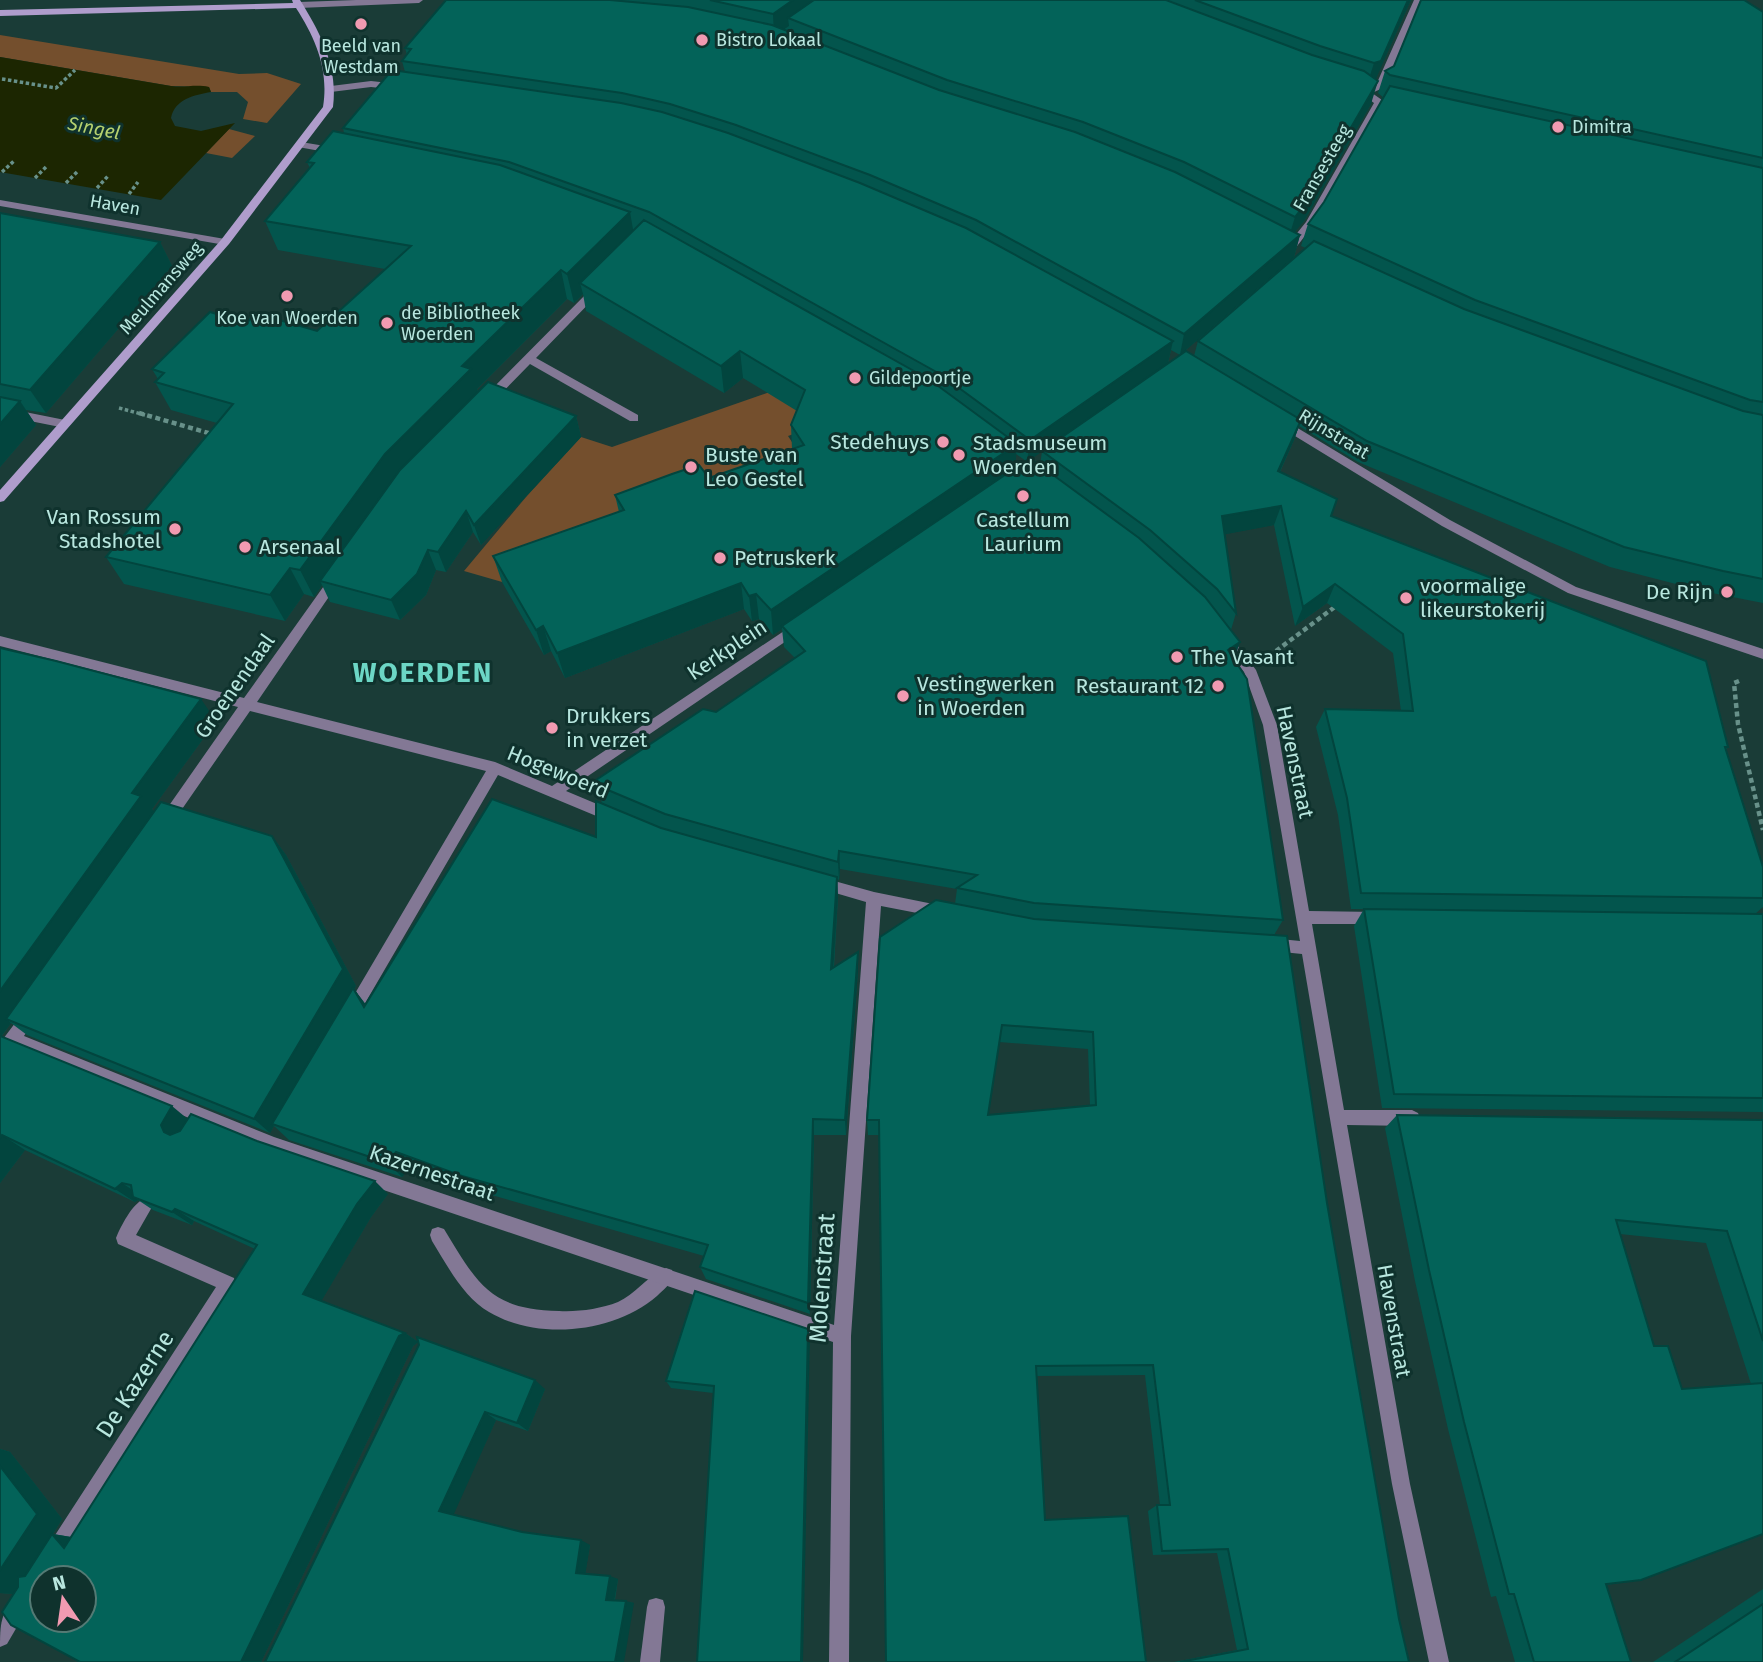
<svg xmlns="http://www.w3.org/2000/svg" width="1763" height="1662" font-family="'Fira Sans',sans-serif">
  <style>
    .green { fill: #744f2d }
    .water { fill: #1c2601 }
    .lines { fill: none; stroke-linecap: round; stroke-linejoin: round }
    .path-far1 { stroke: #68918a; stroke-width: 3.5; stroke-dasharray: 3.5 2.5; stroke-linecap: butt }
    .path { stroke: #68918a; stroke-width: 4.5; stroke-dasharray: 5 3.5; stroke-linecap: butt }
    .lane { fill: #837895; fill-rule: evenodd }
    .street { fill: #837895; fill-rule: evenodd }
    .secondary { fill: #af9dcc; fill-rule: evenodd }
    .wall { fill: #03554d; fill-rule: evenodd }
    .shaded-wall { fill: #02453e }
    .building { fill: #036359; stroke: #02453e; stroke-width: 2; fill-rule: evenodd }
    .poi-dot { fill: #f19ab1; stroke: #0f322d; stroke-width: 2.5 }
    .labels { text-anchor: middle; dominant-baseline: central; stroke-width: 6; stroke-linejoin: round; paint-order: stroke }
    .far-poi-label { font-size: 18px; fill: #b8e7df; stroke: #0f322d; text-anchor: start }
    .far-street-label { font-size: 18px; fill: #b8e7df; stroke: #0f322d }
    .far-water-label { font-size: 19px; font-style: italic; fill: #b5d16f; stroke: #0f322d }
    .poi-label { font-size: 21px; fill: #b8e7df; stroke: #0f322d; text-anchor: start }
    .street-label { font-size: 21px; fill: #b8e7df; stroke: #0f322d }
    .near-street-label { font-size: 24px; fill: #b8e7df; stroke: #0f322d }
    .district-label { font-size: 28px; font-weight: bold; letter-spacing: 2px; fill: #6cd6c5; stroke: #0f322d }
  </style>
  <rect width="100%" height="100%" fill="#1a3c37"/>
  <g class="green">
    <path d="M0,35L239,74L267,73L301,84L267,123L243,119L248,102L237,92H211L209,87L171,86L0,57Z"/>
    <path d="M229,129L255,136L232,158L206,153Z"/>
    <path d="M831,364L864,409L788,436L813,474L516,586L464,571L526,497L581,437L612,447L767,393Z"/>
  </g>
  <path class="water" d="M0,57L171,86C185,88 195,84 209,87L211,92C194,95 175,99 171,118L175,126L201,131L235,123L161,200L0,172Z"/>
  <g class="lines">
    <g class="path-far1">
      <path d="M2,79L56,88L75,70"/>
      <path d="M2,172L14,161"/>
      <path d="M35,178L47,166"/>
      <path d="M66,183L78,171"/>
      <path d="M97,188L108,176"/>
      <path d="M129,194L138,182"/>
      <path d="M119,408L145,415"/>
    </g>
    <g class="path">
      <path d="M139,413L212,434"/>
      <path d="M1276,651L1336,606"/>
      <path d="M1739,681L1734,683L1738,724L1763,830"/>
    </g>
    <g class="lane">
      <path d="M438,1227L444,1229C477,1283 490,1310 559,1311C578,1312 600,1309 618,1302C636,1294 648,1275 666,1268L672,1270L674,1276C671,1284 663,1290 657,1296C614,1333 538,1341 489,1312C463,1297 447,1265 432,1241L430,1235L432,1229Z"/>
      <path d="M656,1598L663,1600L665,1607L660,1662H640L647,1607L649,1600Z"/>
    </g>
    <g class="street">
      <path d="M356,0H423L419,3L299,8L295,5L299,2Z"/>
      <path d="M1414,0H1422L1385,87L1372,93L1382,100L1403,107L1398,110L1382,106L1315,223L1294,250H1286L1285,248L1306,222L1374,103L1352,87L1357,84L1366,89L1376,85Z"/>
      <path d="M371,81L398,84L403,87L398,90L371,87L331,92L326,89L331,86Z"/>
      <path d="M301,142L337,148L342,151L337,154L298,147L296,145Z"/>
      <path d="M0,200L225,239L230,242L225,245L0,206Z"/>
      <path d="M597,286L602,289L601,291L536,358L638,415V421H630L530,364L493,402H485V396L593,287Z"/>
      <path d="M0,407L65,420L71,424L65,428L0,415Z"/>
      <path d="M1281,418L1450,520L1576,587L1763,649V659L1568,593L1442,526L1277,425V419Z"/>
      <path d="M335,574L339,576L341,579L339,582L257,702L495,762L552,786L793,625L797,623L803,628L801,631L566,791L616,812L618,816L616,820H606L498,775L357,1017L352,1019L347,1017L344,1012L347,1007L486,771L250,711L171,825H161L159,821L161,817L238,707L0,646V636L244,698L331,576Z"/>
      <path d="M1226,635L1231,637L1256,670L1277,725L1309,911L1377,912L1382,913L1384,918L1382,923L1377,924H1312L1344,1110H1412L1418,1113L1420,1118L1418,1123L1412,1126L1347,1125L1410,1484L1449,1662H1429L1392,1484L1302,954L1264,950L1262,945L1264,940L1269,938L1300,941L1263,725L1244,672L1220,640Z"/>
      <path d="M820,877L874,892L943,906L948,907L950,912L948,917L943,918L881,906L851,1336L849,1662H829L833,1342L274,1153L16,1047L5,1061L0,1063V1043L25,1010L30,1008L35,1010L38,1015L24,1036L274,1137L834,1325L866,902L815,887L813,883L815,879Z"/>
      <path d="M144,1199L150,1201L152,1207L136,1235L234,1278L236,1284L62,1560L55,1562L48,1560L46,1553L48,1546L216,1287L118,1244L116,1238C121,1226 132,1204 144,1199Z"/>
      <path d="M19,1599L26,1601L28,1608L7,1644L0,1647C0,1628 0,1607 19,1599Z"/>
    </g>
    <path class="secondary" d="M292,0H300C321,34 338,66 333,107L229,244L4,501L0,502V490L221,240L323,107C329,70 316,39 296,8L0,16V10L293,3Z"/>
  </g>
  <g class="wall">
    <path d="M446,0H1411L1375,80L1371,104L1304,221L1294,232L1300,235L1294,257L1180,355L1171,350L1168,363L1194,356L1198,341L1306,248L1301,246L1308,224L1324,202L1384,98L1378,93L1385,71L1763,12V603L1707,592L1610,567L1358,462L1299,426L1294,440L1280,472L1331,516L1728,747L1726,750L1763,867V907L1755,914L1351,909L1338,815L1316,727L1325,709L1401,711L1393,653L1327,603L1295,626L1274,525L1225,534L1236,613L1231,630L1235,659L1283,920L1274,935L1327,1203L1399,1619L1409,1662H1174L1237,1650L1217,1553L1153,1555L1148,1511L1157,1505H1160L1145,1375L1036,1376L886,1662L879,1135H868L867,1120L955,904L957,889L840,869L839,880L837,879L838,897L834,967L858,952V970L846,1135H814L810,1314L706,1279L700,1267L704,1256L474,1190L410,1167L402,1177L289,1140L274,1126L270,1133L27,1035L11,1023L1,1037L188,1119L388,1194L371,1217L321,1301L405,1333L418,1342L413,1346L261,1662H80L14,1594L0,1593V1449L10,1452L62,1519L53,1534L71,1537L255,1249L194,1221L192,1225L153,1210L138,1200L135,1202L25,1150L0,1183V648L216,721L152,809L154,812L272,836L286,855L356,986L354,989L365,1004L596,837L602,803L596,785L716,712L795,658L784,647L782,629L773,635L759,619L752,621L744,609L565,678L551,651L544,655L502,582L493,556L619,512L615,495L709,478L792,449L791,425L797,411L743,378L724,393L586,311L583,294L574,303L567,299L477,389L478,392L576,416L581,437L481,545L473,532L446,572L436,570L426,595L400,620L330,602L322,585L314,597L304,594L285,621L124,584L106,557L217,423L171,410L155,382L158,379L152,369L247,323L317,331L385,269L278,250L265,221L310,168L307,162L344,133L343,128L405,72L402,61L407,55L405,48ZM1042,451L1040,466L1031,459ZM1016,454L1026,461L1015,468ZM999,1042L1088,1049L1090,1106L988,1115Z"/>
    <path d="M0,213L160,242L172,266L46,413L26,410L36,425L0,467Z"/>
    <path d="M1364,909L1763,914V1112L1382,1108L1354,926Z"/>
    <path d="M1397,1115L1763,1120V1534L1641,1580L1606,1585L1631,1662H1515L1496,1596L1491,1597L1448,1429L1415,1281L1385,1128ZM1620,1234L1706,1243L1751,1384L1682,1389L1654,1346Z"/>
    <path d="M808,1329L810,1337L713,1393L671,1388L666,1381Z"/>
    <path d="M419,1345L545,1389L528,1431L496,1420L453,1514L522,1532L590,1545L585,1574L618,1579L615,1600L634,1603L265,1662Z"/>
    <path d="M1763,1589V1662H1653Z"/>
  </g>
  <g class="shaded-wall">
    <path d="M793,0H826L788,18L789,26L774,36L773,14Z"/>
    <path d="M1408,0H1411L1374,83L1367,85L1374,63Z"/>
    <path d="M1378,81L1371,104L1304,221L1288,240L1295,217Z"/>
    <path d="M630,212L635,241L580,283L583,294L574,303L567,274Z"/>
    <path d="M1300,235L1294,257L1180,355L1184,334Z"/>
    <path d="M160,242L172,266L46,413L30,390Z"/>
    <path d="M561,270L567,299L477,389L480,397L320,581L322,585L314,597L300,570L385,454L462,366Z"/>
    <path d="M1173,341L1168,363L1027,462L1030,440Z"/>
    <path d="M740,351L743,378L724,393L721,366Z"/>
    <path d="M20,401L36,425L0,467V424Z"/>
    <path d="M576,416L581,437L481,545L474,525Z"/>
    <path d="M1301,420L1294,440L1271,491L1278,471Z"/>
    <path d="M1017,444L1015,471L782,626V629L773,635L771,610Z"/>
    <path d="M1281,506L1274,525L1216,536L1222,516Z"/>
    <path d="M466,511L473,532L446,572L438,552Z"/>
    <path d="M428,550L436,570L426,595L400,620L391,600Z"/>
    <path d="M290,568L304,594L285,621L270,595Z"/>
    <path d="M741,583L744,609L565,678L557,653Z"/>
    <path d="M1335,584L1327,603L1295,626L1303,607Z"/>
    <path d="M756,594L759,619L752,621L749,596Z"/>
    <path d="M543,626L551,651L544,655L536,630Z"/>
    <path d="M1240,642L1233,663L1228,650Z"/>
    <path d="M201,699L216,721L152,809L158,816L6,1019L11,1023L0,1038V991L132,793Z"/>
    <path d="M272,836L286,855L356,986L354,989L367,1006L272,1124L274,1126L270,1133L254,1119Z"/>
    <path d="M839,851L840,869L839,880L838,862Z"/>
    <path d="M837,877L838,897L832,988L831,969Z"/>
    <path d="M858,952V970L846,1135L845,1120Z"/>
    <path d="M172,1106L190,1121L180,1140L164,1132L161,1125Z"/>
    <path d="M813,1119L814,1135L810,1314L808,1303Z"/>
    <path d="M2,1135L25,1150L0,1183V1138Z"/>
    <path d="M396,1152L410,1167L402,1177L388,1163Z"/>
    <path d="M375,1181L388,1194L371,1217L319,1305L303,1294L357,1204Z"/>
    <path d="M122,1183L143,1197H133L138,1200L135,1202L115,1189Z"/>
    <path d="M175,1209L194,1221L192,1225L172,1212Z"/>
    <path d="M808,1329L810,1337L803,1662H801Z"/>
    <path d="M405,1333L418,1342L413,1346L261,1662H241L399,1336Z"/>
    <path d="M535,1380L545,1389L528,1431L517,1423Z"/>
    <path d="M485,1412L496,1420L453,1516L439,1511Z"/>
    <path d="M0,1449L10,1452L62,1519L53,1534L77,1538L14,1594L0,1593Z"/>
    <path d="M581,1540L590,1545L585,1576L576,1573Z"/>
    <path d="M610,1576L618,1579L614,1602L606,1600Z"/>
    <path d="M626,1601L634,1603L624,1662H615Z"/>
  </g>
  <g class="building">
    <path d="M446,0H610L688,7L772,25L939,90L1075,132L1175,172L1300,235L1184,334L976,220L870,175L736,125L670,104L622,93L402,61L411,49L405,48Z"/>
    <path d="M710,0H793L773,14Z"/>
    <path d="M814,0H1166L1312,55L1364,71L1378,81L1310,198L1295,217L1184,162L1083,122L947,80L788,18Z"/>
    <path d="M1195,0H1408L1381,61L1374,63L1320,46Z"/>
    <path d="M1421,0H1744L1763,12V158L1390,75L1385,71L1394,66Z"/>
    <path d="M392,70L621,103L662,112L728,133L860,183L966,228L1173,341L1030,440L940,374L649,212L509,162L343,128Z"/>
    <path d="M1390,86L1763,168V402L1750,400L1475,300L1308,224L1324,202Z"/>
    <path d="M333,131L500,165L630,212L567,274L561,270L462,366L471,369L385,454L300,570L290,568L270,595L106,557L233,404L155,382L164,373L152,369L210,312L247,323L255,313L317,331L411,246L265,221L314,163L307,162Z"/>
    <path d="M0,213L160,242L30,390L0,384Z"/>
    <path d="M644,220L930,380L1017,444L771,610L756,594L749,596L741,583L557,653L543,626L536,630L493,556L624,510L615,495L672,474L699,465L709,478L804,445L791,425L805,390L740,351L721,366L580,283Z"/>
    <path d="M1314,241L1464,309L1743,411L1763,415V579L1723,571L1624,547L1367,441L1198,341Z"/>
    <path d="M1186,351L1301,420L1278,471L1337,499L1331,516L1706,661L1728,747H1725L1763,867V898L1361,893L1347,798L1325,709L1413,711L1403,634L1335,584L1303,607L1281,506L1222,516L1236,613L1217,589L1150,530L1042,451Z"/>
    <path d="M488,382L576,416L474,525L466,511L438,552L428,550L417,574L391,600L320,581L400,470Z"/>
    <path d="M0,397L20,401L0,424Z"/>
    <path d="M1030,458L1139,538L1205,597L1240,642L1228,650L1247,679L1283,920L1034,903L957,888L977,875L839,851L838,862L665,814L596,785V780L703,709L716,712L805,651L782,626Z"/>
    <path d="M0,648L56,661L201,699L132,793L141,796L0,991Z"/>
    <path d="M492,799L596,837V801L661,828L837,877L831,969L858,952L845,1120L813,1119L808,1303L700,1267L708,1245L462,1176L396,1152L388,1163L272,1124L353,988L364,1007Z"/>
    <path d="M161,802L272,836L343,969L254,1119L6,1019Z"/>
    <path d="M936,900L1034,919L1287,936L1327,1203L1399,1619L1409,1662H1180L1248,1649L1228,1549L1162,1551L1157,1505H1170L1153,1365L1036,1366L1045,1520L1128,1516L1146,1662H886L879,1120H867L880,937ZM1002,1025L1093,1032L1096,1105L988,1115Z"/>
    <path d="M1364,909L1763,914V1098L1394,1094Z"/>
    <path d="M0,1036L172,1106L161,1125L164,1132L170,1135L180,1131L191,1114L257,1141L375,1181L357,1204L303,1294L405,1333L399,1336L241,1662H80L11,1625L2,1612L18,1587V1577L25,1576L52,1534L64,1548L257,1245L175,1209L172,1212L133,1197L131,1185L122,1183L115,1189L2,1135L0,1138ZM42,1578H84V1620H42Z"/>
    <path d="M1397,1115L1763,1120V1341L1727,1231L1616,1220L1654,1346H1668L1682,1389L1763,1383V1534L1641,1580L1606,1584L1631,1662H1534L1514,1594H1509L1464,1422L1429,1270Z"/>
    <path d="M695,1291L808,1329L801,1662H697L714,1386L666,1381Z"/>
    <path d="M417,1337L535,1380L517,1423L485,1412L439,1511L522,1532L581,1540L576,1573L610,1576L606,1600L626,1601L615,1662H265L419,1345Z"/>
    <path d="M0,1466L37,1514L0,1570Z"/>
    <path d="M1763,1604V1662H1675Z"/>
  </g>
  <g class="poi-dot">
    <circle cx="361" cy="24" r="7"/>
    <circle cx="702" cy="40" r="7"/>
    <circle cx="1558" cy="127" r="7"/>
    <circle cx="287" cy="296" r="7"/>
    <circle cx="387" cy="323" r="7"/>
    <circle cx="855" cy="378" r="7"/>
    <circle cx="943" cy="442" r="7"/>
    <circle cx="959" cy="455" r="7"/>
    <circle cx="691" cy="467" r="7"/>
    <circle cx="1023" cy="496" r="7"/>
    <circle cx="175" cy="529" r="7"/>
    <circle cx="245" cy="547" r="7"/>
    <circle cx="720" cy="558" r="7"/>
    <circle cx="1727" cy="592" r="7"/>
    <circle cx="1406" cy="598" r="7"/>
    <circle cx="1177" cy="657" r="7"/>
    <circle cx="1218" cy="686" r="7"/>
    <circle cx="903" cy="696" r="7"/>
    <circle cx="552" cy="728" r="7"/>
  </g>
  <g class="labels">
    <g class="far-poi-label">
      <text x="716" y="40">Bistro Lokaal</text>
      <text x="361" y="46" text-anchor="middle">Beeld van<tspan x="361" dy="21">Westdam</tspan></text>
      <text x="1572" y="127">Dimitra</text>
      <text x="401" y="313">de Bibliotheek<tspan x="401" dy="21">Woerden</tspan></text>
      <text x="287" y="318" text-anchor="middle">Koe van Woerden</text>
      <text x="869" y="378">Gildepoortje</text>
    </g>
    <g class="far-street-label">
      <text transform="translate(1322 168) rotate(-60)">Fransesteeg</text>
      <text transform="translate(115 205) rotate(10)">Haven</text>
      <text transform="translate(161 288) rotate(-49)">Meulmansweg</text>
      <text transform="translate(1334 434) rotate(31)">Rijnstraat</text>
    </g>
    <g class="far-water-label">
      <text transform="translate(94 128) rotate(11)">Singel</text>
    </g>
    <g class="poi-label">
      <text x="929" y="442" text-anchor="end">Stedehuys</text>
      <text x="973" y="443">Stadsmuseum<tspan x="973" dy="24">Woerden</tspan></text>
      <text x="705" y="455">Buste van<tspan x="705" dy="24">Leo Gestel</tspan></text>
      <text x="161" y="517" text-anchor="end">Van Rossum<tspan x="161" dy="24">Stadshotel</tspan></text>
      <text x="1023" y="520" text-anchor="middle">Castellum<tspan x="1023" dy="24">Laurium</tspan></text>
      <text x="259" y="547">Arsenaal</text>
      <text x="734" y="558">Petruskerk</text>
      <text x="1420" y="586">voormalige<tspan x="1420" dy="24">likeurstokerij</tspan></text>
      <text x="1713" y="592" text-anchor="end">De Rijn</text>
      <text x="1191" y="657">The Vasant</text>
      <text x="917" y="684">Vestingwerken<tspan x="917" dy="24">in Woerden</tspan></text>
      <text x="1204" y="686" text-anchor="end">Restaurant 12</text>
      <text x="566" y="716">Drukkers<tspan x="566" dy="24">in verzet</tspan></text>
    </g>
    <g class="street-label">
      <text transform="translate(727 650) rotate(-34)">Kerkplein</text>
      <text transform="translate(235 686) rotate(-55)">Groenendaal</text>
      <text transform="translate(1295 762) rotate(78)">Havenstraat</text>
      <text transform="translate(558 772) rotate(22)">Hogewoerd</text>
      <text transform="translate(432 1173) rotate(19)">Kazernestraat</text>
      <text transform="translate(1394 1321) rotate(80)">Havenstraat</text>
    </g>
    <g class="near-street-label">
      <text transform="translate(822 1278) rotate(-86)">Molenstraat</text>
      <text transform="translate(135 1384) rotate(-57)">De Kazerne</text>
    </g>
    <g class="district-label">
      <text x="423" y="672">WOERDEN</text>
    </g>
  </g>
  <g transform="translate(63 1599) rotate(347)"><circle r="33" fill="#0f322d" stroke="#537a74" stroke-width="2"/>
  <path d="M0-5L12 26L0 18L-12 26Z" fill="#f19ab1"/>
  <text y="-10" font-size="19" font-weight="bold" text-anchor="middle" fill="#b8e7df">N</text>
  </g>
</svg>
